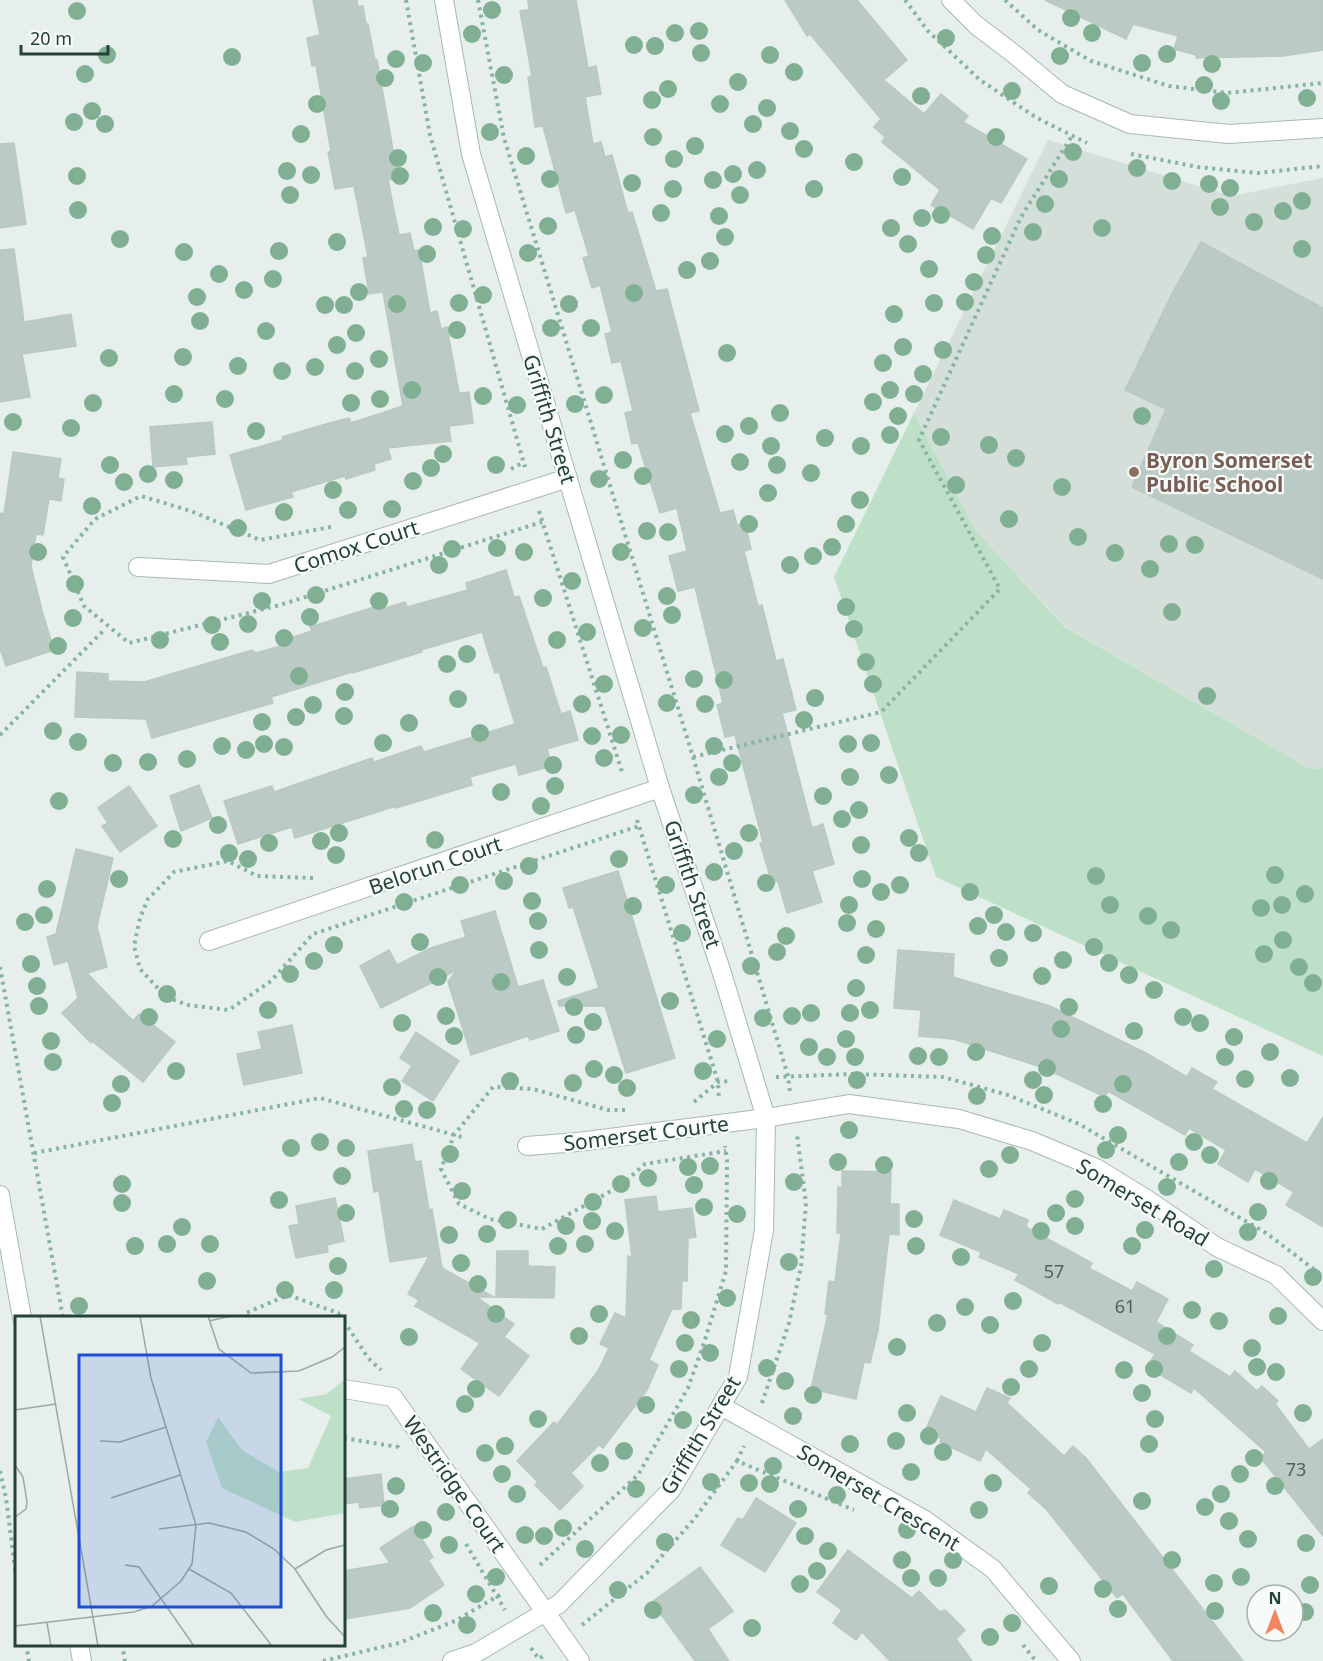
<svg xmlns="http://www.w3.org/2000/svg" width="1323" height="1661" font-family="'Noto Sans',sans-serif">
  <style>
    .built { fill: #d4dfda }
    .green { fill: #bfe0c8 }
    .building { fill: #bbcac4; stroke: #b8c9c2; stroke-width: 1.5 }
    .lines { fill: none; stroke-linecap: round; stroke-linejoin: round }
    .street-casing { stroke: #a8b8b2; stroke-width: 20 }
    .secondary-casing { stroke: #a4bbb3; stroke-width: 20 }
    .path { stroke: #86b3a5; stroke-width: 4; stroke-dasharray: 3 4.5; stroke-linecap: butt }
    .street { stroke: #fff; stroke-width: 18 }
    .secondary { stroke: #fff; stroke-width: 18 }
    .tree { fill: #80af93 }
    .education-dot { fill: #8d6e63; stroke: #f7fbf9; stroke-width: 2 }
    .labels { text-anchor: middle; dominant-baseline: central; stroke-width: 4.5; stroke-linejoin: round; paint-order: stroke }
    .number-label { font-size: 18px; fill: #4a645c }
    .street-label { font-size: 21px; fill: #24423a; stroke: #f7fbf9 }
    .education-label { font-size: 21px; font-weight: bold; fill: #785e54; stroke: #f7fbf9; text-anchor: start }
    .inset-road { fill: none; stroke: #98aaa4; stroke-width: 1.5 }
    .view { fill: #1d4ed8; fill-opacity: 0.15; stroke: #1d4ed8; stroke-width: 3 }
    .inset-edge { fill: none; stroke: #24423a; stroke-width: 3 }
  </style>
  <rect width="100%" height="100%" fill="#e6efeb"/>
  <path class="built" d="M1048,140L1231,196L1323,178V768L1310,769L1066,627L976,531L914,413Z"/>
  <path class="green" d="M914,413L976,531L1065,627L1310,769L1323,768V1056L936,877L834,577Z"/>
  <g class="building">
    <path d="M313,0H357L358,7L363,6L366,24H368L375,60H377L398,178L388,180L399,235L410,233L414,251L419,250L430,313L437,311L441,329L447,327L459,393L469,392L473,423L449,426L451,441L388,448L391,459L374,464L375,470L346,479L345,476L291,492L293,497L246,510L230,455L283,440L282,437L326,424L349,418L351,423L403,406L383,292L369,294L363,258L368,257L354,186L335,189L328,152H331L316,65L312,66L307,38L320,35Z"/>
    <path d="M528,0H576L588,68L596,66L601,94L585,97L593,144L601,142L605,157L612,155L628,213L632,212L656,291L667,289L699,411L690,413L720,513L733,510L737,525L745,523L751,549L744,551L758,606L762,605L776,661L783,659L796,710L782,713L812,828L823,824L834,864L812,871L822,902L787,913L778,881L772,883L760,843L763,842L735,735L725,737L717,705L723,703L695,587L678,591L669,556L687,551L677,508L660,513L638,443L632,444L625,413L633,411L621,361L612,363L605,334L612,332L600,285L592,288L583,258L589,256L575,210L566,213L543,126L535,127L528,77L532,76L520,11L529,10Z"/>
    <path d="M785,0H857L907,60L884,80L924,114L941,94L968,116L963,122L1027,159L1001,203L991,198L973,229L931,205L940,190L882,142L885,137L874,127L881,119L810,34L807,36Z"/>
    <path d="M1045,0H1323V50L1283,56L1196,58V55L1174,49L1178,36L1133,24L1126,39Z"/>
    <path d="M14,143L26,224L0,228V144Z"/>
    <path d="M1201,242L1323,308V579L1132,487L1166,409L1125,390L1175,288Z"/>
    <path d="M14,249L24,322L71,314L76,346L22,354L30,397L0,402V250Z"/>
    <path d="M212,422L215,454L186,457L187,464L153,467L150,427Z"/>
    <path d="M13,452L61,459L58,478L64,479L61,501L49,499L43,535L36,534L31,566L43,614L54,650L6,666L0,649V513L4,514Z"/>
    <path d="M506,570L514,597L519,596L543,668L546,667L561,714L570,711L578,740L547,749L552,766L519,775L516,764L470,777L472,785L396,808V806L295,838L292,827L238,844L224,801L272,786L274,792L372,758L374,762L421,746L424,752L515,724L499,672L495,673L482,632L421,650L422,652L353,673L352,672L271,697L273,703L152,738L146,719L75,717L77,672L108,674V681L144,682L252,650L256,653L291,643L290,638L312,631L310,627L381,605L383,609L405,602L407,607L468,590L466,583Z"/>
    <path d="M199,785L212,818L181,831L170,796Z"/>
    <path d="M129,786L157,826L120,852L102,826L108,823L98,808Z"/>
    <path d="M76,849L113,858L97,926L107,967L87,973L133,1021L139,1014L175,1042L143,1082L92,1041L91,1043L62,1013L78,998L68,961L54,965L47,937L56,934Z"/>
    <path d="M618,871L675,1058L626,1073L605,1006H559L558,1001L599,988L573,907L569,908L563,888Z"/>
    <path d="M495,911L518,987L543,980L559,1031L530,1040L528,1036L471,1055L448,982L457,970L381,1008L360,966L389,950L397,965L431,948L466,937L461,921Z"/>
    <path d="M898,950L954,954L953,977L1050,1006L1146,1053L1187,1077L1192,1068L1217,1082L1212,1089L1307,1143L1323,1117V1227L1286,1205L1294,1192L1255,1169L1248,1182L1218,1164L1226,1150L1189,1128L1185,1135L1108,1091L1105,1097L1044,1068L953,1039L919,1036L921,1010L894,1008Z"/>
    <path d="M292,1025L302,1073L244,1085L237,1054L262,1049L258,1032Z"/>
    <path d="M416,1032L459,1061L433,1101L402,1081L412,1066L400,1058Z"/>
    <path d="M412,1144L415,1162L421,1161L429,1210L432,1209L442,1268L494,1297H477L514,1324L504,1337L529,1356L499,1396L461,1369L480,1343L415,1306L419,1300L408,1294L429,1256L390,1262L379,1191L374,1192L368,1151Z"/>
    <path d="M842,1171L891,1172L890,1204H899V1235L889,1234L878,1330L870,1363L864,1362L856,1399L811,1389L828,1314H825L829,1281L835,1282L841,1233H837L838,1187L842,1188Z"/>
    <path d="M656,1196L658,1212L692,1208L696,1237L688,1238L687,1281H682L681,1309H672L649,1360L658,1365L647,1390L603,1448L599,1445L571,1473L583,1486L560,1510L535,1485L538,1482L517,1461L554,1422L557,1425L598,1371L609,1348L600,1344L615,1313L626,1318L628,1256L632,1257L625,1200Z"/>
    <path d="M335,1198L344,1241L327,1245L328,1252L296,1258L289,1226L299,1224L296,1206Z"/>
    <path d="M954,1200L1000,1219L1004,1210L1028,1220L1026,1227L1092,1263L1089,1268L1132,1291L1137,1282L1168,1299L1156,1322L1193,1345L1189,1351L1230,1377L1235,1371L1257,1391L1262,1386L1278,1401L1275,1404L1309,1449L1323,1439V1536L1260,1457L1266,1452L1194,1388L1191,1393L1147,1367L1155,1354L1059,1302L1058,1304L1015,1280L1019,1274L979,1257L981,1252L940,1235Z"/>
    <path d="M497,1251H528V1266L555,1267L554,1298L496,1297Z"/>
    <path d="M987,1388L1010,1398L1007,1403L1064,1456L1073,1446L1086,1458L1243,1661H1173L1123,1594L1117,1598L1046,1509L1028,1493L1031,1489L986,1449L980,1461L940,1442L942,1439L925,1431L941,1396L976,1412Z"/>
    <path d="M381,1474L384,1505L360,1508L359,1502L344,1504V1479Z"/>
    <path d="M756,1498L796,1523L765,1572L721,1545L738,1518L743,1520Z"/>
    <path d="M414,1526L433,1557L428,1560L444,1585L410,1608L344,1619V1571L390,1563L380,1548Z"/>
    <path d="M848,1550L912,1598L919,1591L940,1612L945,1610L965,1630L956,1639L972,1661H890L862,1632L856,1640L833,1623L842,1610L817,1592Z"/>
    <path d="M700,1567L733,1611L708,1629L729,1661H695L652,1602Z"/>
  </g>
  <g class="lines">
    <g class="street-casing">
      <g id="street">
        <path d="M951,0L976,25L1014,54L1062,94L1130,124L1229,134L1323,128"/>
        <path d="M138,567L269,574L568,478"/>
        <path d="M209,941L660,788"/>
        <path d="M527,1146L578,1142L766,1118L849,1104L959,1119L1032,1141L1096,1168L1145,1198L1217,1247L1276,1275L1323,1321"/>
        <path d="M344,1389L393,1397L580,1661"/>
        <path d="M721,1406L925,1520L993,1569L1071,1661"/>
      </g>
    </g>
    <g class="secondary-casing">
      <g id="secondary">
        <path d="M444,0L471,154L660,788L721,970L766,1118L764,1230L738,1377L671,1490L559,1604L476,1653L452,1661"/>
        <path d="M0,1195L22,1318"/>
        <path d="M79,1644L82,1661"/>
      </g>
    </g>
    <g class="path">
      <path d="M406,0L430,135L525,467"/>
      <path d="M478,0L504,138L693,757L788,1076L790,1092"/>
      <path d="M905,0L928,31L980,80L1037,118L1087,143"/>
      <path d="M1005,0L1038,30L1091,61L1169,86L1227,93L1323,83"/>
      <path d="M1131,154L1198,167L1258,173L1323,166"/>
      <path d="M511,469L524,462"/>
      <path d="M539,511L623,775"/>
      <path d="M331,527L260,540L191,511L141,496L95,519L63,557L84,606L129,643L280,605L542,522"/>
      <path d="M0,735L105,629"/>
      <path d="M693,757L881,712L1000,589L919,440L1021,217L1072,136"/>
      <path d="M637,820L718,1082L719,1100"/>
      <path d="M313,878L257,876L228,861L174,872L148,899L140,918L134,946L140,969L166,997L188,1005L229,1010L271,981L313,934L639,826"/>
      <path d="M0,967L63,1318"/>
      <path d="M776,1077L852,1074L943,1077L1008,1095L1079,1124L1266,1233L1323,1276"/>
      <path d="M694,1102L718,1082L730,1081"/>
      <path d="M625,1110H608L533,1089L493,1087L454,1135L441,1169L459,1204L490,1219L542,1229L620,1186L645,1164L726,1151"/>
      <path d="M34,1153L320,1098L462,1137"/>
      <path d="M242,1318L246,1313L288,1295L338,1313L341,1318"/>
      <path d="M344,1321L368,1358L381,1370"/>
      <path d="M762,1403L789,1323L801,1266L806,1203L797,1135"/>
      <path d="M344,1438L398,1447L399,1450"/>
      <path d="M737,1461L744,1446"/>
      <path d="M0,1471L6,1498L16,1576"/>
      <path d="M466,1544L505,1610"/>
      <path d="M540,1565L638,1475L688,1388L704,1343L726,1271L727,1160L725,1146"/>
      <path d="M582,1625L647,1573L695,1518L737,1461L854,1510"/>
      <path d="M26,1644L29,1661"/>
      <path d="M122,1644L125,1661"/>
      <path d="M1023,1645L1036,1661"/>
      <path d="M531,1648L539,1659L546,1654"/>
      <path d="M323,1661L399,1643L455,1621L503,1593"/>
    </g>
    <use href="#street" class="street"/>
    <use href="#secondary" class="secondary"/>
  </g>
  <g class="tree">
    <circle cx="492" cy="10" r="9"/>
    <circle cx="77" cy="11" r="9"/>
    <circle cx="1071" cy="18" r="9"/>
    <circle cx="699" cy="31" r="9"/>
    <circle cx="675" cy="33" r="9"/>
    <circle cx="1092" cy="33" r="9"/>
    <circle cx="472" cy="34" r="9"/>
    <circle cx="946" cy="38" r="9"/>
    <circle cx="634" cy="45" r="9"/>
    <circle cx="655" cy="46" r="9"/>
    <circle cx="701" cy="53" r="9"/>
    <circle cx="1167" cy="54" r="9"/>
    <circle cx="107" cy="55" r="9"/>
    <circle cx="770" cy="55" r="9"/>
    <circle cx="1060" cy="56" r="9"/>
    <circle cx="232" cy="57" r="9"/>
    <circle cx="396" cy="59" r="9"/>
    <circle cx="423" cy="63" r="9"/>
    <circle cx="1142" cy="63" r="9"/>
    <circle cx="1212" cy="64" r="9"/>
    <circle cx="794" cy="72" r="9"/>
    <circle cx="85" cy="74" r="9"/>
    <circle cx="504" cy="75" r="9"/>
    <circle cx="385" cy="78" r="9"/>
    <circle cx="738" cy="82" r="9"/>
    <circle cx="1204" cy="85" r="9"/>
    <circle cx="668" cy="89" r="9"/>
    <circle cx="1012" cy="91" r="9"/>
    <circle cx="921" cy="96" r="9"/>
    <circle cx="1307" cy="98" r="9"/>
    <circle cx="652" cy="100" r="9"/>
    <circle cx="1221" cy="101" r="9"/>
    <circle cx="317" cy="104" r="9"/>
    <circle cx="720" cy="104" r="9"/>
    <circle cx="767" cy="108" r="9"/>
    <circle cx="92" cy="111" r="9"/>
    <circle cx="74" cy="122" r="9"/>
    <circle cx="105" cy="124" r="9"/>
    <circle cx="753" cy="124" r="9"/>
    <circle cx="790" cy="131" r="9"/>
    <circle cx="490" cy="132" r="9"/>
    <circle cx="301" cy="134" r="9"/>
    <circle cx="653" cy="137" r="9"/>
    <circle cx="996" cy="137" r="9"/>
    <circle cx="695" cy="146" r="9"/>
    <circle cx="804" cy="149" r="9"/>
    <circle cx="1073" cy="152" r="9"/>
    <circle cx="526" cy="156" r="9"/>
    <circle cx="398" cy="158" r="9"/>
    <circle cx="674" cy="159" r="9"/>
    <circle cx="854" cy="162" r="9"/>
    <circle cx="1137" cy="168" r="9"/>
    <circle cx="757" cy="170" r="9"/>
    <circle cx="287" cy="171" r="9"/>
    <circle cx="733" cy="174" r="9"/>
    <circle cx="311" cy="175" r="9"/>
    <circle cx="77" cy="176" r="9"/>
    <circle cx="400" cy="176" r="9"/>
    <circle cx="902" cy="177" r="9"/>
    <circle cx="550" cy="179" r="9"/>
    <circle cx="1059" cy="179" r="9"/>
    <circle cx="713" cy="180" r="9"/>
    <circle cx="1172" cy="181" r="9"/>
    <circle cx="632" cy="183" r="9"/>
    <circle cx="1209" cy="184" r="9"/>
    <circle cx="1230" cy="188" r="9"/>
    <circle cx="673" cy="189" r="9"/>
    <circle cx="814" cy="189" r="9"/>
    <circle cx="290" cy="195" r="9"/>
    <circle cx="740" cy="195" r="9"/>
    <circle cx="1302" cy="201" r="9"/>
    <circle cx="1045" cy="204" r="9"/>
    <circle cx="1220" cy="207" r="9"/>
    <circle cx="78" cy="210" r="9"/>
    <circle cx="1283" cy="211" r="9"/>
    <circle cx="661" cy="213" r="9"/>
    <circle cx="941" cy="215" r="9"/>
    <circle cx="719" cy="216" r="9"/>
    <circle cx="922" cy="218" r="9"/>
    <circle cx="1254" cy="222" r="9"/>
    <circle cx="548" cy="226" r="9"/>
    <circle cx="433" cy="227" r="9"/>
    <circle cx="891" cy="228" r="9"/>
    <circle cx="1102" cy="228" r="9"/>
    <circle cx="463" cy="229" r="9"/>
    <circle cx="1033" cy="232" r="9"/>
    <circle cx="992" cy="236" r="9"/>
    <circle cx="725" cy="237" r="9"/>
    <circle cx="120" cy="239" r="9"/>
    <circle cx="337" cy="242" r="9"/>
    <circle cx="908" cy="244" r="9"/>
    <circle cx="1302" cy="249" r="9"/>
    <circle cx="279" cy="251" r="9"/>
    <circle cx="184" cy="252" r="9"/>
    <circle cx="528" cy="253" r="9"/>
    <circle cx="427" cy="254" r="9"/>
    <circle cx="986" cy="255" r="9"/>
    <circle cx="710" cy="261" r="9"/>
    <circle cx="929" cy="269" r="9"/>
    <circle cx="687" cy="270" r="9"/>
    <circle cx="219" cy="274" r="9"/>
    <circle cx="273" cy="279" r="9"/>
    <circle cx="974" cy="282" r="9"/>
    <circle cx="244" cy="290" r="9"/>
    <circle cx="359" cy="292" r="9"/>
    <circle cx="634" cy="293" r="9"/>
    <circle cx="483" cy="295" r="9"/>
    <circle cx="197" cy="297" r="9"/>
    <circle cx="965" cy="302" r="9"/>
    <circle cx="459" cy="303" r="9"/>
    <circle cx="934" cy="303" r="9"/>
    <circle cx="397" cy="304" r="9"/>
    <circle cx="569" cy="304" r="9"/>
    <circle cx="325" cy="305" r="9"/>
    <circle cx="344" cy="305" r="9"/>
    <circle cx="894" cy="314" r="9"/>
    <circle cx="200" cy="321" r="9"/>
    <circle cx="551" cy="328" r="9"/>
    <circle cx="591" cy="328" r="9"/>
    <circle cx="457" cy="330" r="9"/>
    <circle cx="266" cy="331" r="9"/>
    <circle cx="356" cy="333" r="9"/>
    <circle cx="337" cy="345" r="9"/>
    <circle cx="903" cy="347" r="9"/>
    <circle cx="943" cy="350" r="9"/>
    <circle cx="727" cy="353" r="9"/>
    <circle cx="183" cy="357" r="9"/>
    <circle cx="109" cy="358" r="9"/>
    <circle cx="379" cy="359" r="9"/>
    <circle cx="883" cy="363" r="9"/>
    <circle cx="238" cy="366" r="9"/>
    <circle cx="315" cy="367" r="9"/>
    <circle cx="282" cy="371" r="9"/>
    <circle cx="355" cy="371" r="9"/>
    <circle cx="923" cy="374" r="9"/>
    <circle cx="412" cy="390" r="9"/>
    <circle cx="890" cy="390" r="9"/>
    <circle cx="174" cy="394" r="9"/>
    <circle cx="914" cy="394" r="9"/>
    <circle cx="604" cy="395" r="9"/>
    <circle cx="483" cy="396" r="9"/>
    <circle cx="225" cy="399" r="9"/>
    <circle cx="380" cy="399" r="9"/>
    <circle cx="873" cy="402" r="9"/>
    <circle cx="93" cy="403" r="9"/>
    <circle cx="351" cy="403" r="9"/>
    <circle cx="575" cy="404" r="9"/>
    <circle cx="517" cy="405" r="9"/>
    <circle cx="780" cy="413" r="9"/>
    <circle cx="898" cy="416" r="9"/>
    <circle cx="1142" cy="416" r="9"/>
    <circle cx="13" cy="422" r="9"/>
    <circle cx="749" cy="426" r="9"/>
    <circle cx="71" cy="428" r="9"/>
    <circle cx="256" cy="431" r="9"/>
    <circle cx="725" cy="434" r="9"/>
    <circle cx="890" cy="435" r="9"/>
    <circle cx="941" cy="437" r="9"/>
    <circle cx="825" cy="438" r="9"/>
    <circle cx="989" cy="445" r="9"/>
    <circle cx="771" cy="446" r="9"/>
    <circle cx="861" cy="446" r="9"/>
    <circle cx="443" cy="454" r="9"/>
    <circle cx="1016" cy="458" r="9"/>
    <circle cx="623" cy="460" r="9"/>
    <circle cx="740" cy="462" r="9"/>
    <circle cx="110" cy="465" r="9"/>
    <circle cx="496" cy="465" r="9"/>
    <circle cx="777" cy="465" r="9"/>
    <circle cx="431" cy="468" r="9"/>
    <circle cx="811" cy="473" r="9"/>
    <circle cx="148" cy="474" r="9"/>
    <circle cx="643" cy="476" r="9"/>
    <circle cx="599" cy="479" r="9"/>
    <circle cx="174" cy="480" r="9"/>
    <circle cx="413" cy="481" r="9"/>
    <circle cx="124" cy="482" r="9"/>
    <circle cx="956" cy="485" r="9"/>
    <circle cx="1062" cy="487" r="9"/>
    <circle cx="333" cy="490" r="9"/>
    <circle cx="768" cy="493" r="9"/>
    <circle cx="860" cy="500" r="9"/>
    <circle cx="92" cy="506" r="9"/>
    <circle cx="392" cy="509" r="9"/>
    <circle cx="348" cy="510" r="9"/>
    <circle cx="284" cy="512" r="9"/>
    <circle cx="1009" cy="519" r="9"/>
    <circle cx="749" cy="524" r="9"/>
    <circle cx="846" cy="524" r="9"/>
    <circle cx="238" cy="528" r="9"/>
    <circle cx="647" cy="531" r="9"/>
    <circle cx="668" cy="532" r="9"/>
    <circle cx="1078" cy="537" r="9"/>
    <circle cx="1169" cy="544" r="9"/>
    <circle cx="1195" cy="545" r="9"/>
    <circle cx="832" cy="547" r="9"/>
    <circle cx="497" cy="548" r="9"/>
    <circle cx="452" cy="549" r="9"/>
    <circle cx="38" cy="552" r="9"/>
    <circle cx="524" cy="552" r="9"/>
    <circle cx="621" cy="552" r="9"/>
    <circle cx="1115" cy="553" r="9"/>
    <circle cx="813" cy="556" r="9"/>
    <circle cx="439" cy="565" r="9"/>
    <circle cx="790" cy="565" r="9"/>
    <circle cx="1150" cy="569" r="9"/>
    <circle cx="572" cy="581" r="9"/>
    <circle cx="75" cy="584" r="9"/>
    <circle cx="316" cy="595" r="9"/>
    <circle cx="667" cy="596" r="9"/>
    <circle cx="543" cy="598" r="9"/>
    <circle cx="262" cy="601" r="9"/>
    <circle cx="379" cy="601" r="9"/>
    <circle cx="846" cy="607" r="9"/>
    <circle cx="1172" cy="612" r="9"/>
    <circle cx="672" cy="615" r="9"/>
    <circle cx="310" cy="617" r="9"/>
    <circle cx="73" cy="618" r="9"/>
    <circle cx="248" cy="624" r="9"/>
    <circle cx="212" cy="625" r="9"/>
    <circle cx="643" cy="628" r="9"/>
    <circle cx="854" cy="629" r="9"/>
    <circle cx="587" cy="632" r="9"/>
    <circle cx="284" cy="638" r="9"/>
    <circle cx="160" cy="640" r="9"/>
    <circle cx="557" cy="640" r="9"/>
    <circle cx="220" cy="642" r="9"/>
    <circle cx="58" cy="646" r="9"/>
    <circle cx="467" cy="654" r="9"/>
    <circle cx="866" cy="662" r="9"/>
    <circle cx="447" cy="664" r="9"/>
    <circle cx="299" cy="676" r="9"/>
    <circle cx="694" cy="679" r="9"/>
    <circle cx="724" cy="680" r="9"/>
    <circle cx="604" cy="684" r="9"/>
    <circle cx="873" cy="684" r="9"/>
    <circle cx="345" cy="692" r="9"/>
    <circle cx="1207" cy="696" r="9"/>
    <circle cx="815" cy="698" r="9"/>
    <circle cx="458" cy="699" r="9"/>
    <circle cx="667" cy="703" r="9"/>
    <circle cx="582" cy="704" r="9"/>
    <circle cx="705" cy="704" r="9"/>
    <circle cx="313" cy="705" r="9"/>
    <circle cx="344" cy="716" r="9"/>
    <circle cx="296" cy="717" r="9"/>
    <circle cx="804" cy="720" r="9"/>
    <circle cx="262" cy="722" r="9"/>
    <circle cx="409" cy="723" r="9"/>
    <circle cx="53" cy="731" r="9"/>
    <circle cx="480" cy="733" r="9"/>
    <circle cx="621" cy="735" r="9"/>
    <circle cx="592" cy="736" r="9"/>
    <circle cx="78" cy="742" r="9"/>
    <circle cx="383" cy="743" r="9"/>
    <circle cx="871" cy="743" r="9"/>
    <circle cx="264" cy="744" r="9"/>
    <circle cx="848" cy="744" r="9"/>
    <circle cx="222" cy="746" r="9"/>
    <circle cx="714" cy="746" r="9"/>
    <circle cx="284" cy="747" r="9"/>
    <circle cx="246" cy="750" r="9"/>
    <circle cx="604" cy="758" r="9"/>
    <circle cx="187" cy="759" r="9"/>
    <circle cx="148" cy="762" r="9"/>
    <circle cx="113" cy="763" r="9"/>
    <circle cx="732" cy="763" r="9"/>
    <circle cx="553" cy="765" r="9"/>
    <circle cx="889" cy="775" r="9"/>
    <circle cx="719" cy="777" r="9"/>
    <circle cx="850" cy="777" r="9"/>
    <circle cx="555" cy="786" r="9"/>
    <circle cx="501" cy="792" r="9"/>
    <circle cx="694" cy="795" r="9"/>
    <circle cx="823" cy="796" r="9"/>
    <circle cx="59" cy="801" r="9"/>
    <circle cx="541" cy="806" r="9"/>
    <circle cx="859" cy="810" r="9"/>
    <circle cx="842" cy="819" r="9"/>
    <circle cx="218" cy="825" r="9"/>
    <circle cx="339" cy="833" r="9"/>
    <circle cx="749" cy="833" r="9"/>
    <circle cx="909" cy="838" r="9"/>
    <circle cx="173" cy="839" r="9"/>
    <circle cx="435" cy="840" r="9"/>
    <circle cx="321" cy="841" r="9"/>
    <circle cx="269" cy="843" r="9"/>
    <circle cx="861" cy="845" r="9"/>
    <circle cx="734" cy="851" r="9"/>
    <circle cx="229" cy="853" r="9"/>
    <circle cx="919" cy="853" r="9"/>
    <circle cx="336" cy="855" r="9"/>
    <circle cx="248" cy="859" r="9"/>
    <circle cx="619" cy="859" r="9"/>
    <circle cx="529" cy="866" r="9"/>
    <circle cx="714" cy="872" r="9"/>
    <circle cx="1275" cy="875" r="9"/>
    <circle cx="1096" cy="876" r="9"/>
    <circle cx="119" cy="879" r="9"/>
    <circle cx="862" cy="879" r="9"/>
    <circle cx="504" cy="881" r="9"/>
    <circle cx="766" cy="883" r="9"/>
    <circle cx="460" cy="885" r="9"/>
    <circle cx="666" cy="885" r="9"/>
    <circle cx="900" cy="885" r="9"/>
    <circle cx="47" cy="889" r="9"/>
    <circle cx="881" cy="892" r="9"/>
    <circle cx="970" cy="892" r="9"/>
    <circle cx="1305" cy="894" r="9"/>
    <circle cx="532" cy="901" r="9"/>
    <circle cx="404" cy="902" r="9"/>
    <circle cx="849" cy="905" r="9"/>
    <circle cx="1110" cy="905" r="9"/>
    <circle cx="1282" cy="905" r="9"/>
    <circle cx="633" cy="906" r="9"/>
    <circle cx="1261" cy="908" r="9"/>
    <circle cx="44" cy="915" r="9"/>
    <circle cx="994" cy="915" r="9"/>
    <circle cx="1148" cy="916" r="9"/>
    <circle cx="538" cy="921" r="9"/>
    <circle cx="25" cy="922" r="9"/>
    <circle cx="847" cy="923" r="9"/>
    <circle cx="978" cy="926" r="9"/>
    <circle cx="876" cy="929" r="9"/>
    <circle cx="1171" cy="930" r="9"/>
    <circle cx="1006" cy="932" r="9"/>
    <circle cx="682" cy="933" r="9"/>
    <circle cx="1033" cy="933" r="9"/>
    <circle cx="786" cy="936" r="9"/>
    <circle cx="1283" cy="940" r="9"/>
    <circle cx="420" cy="942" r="9"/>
    <circle cx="334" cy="945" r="9"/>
    <circle cx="1094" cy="947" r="9"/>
    <circle cx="539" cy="950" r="9"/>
    <circle cx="777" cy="952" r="9"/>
    <circle cx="1264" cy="954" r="9"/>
    <circle cx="866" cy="955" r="9"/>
    <circle cx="999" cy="958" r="9"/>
    <circle cx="1063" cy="960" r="9"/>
    <circle cx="314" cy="961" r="9"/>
    <circle cx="1109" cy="963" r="9"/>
    <circle cx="31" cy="964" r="9"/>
    <circle cx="751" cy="966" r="9"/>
    <circle cx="1299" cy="967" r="9"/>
    <circle cx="290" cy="974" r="9"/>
    <circle cx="1129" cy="975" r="9"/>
    <circle cx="1042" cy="976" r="9"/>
    <circle cx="438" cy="977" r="9"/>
    <circle cx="567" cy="977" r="9"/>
    <circle cx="501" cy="982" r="9"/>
    <circle cx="1313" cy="983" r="9"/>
    <circle cx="37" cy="986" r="9"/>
    <circle cx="856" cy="988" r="9"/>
    <circle cx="1154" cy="990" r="9"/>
    <circle cx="167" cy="994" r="9"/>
    <circle cx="670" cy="1001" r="9"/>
    <circle cx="39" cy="1006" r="9"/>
    <circle cx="574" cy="1007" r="9"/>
    <circle cx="1069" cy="1007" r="9"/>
    <circle cx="268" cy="1010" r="9"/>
    <circle cx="870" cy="1010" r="9"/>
    <circle cx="811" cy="1013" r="9"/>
    <circle cx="850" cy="1013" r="9"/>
    <circle cx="446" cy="1016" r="9"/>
    <circle cx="792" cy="1016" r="9"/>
    <circle cx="149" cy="1017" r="9"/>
    <circle cx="1183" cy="1017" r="9"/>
    <circle cx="763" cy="1018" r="9"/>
    <circle cx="593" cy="1022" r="9"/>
    <circle cx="402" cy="1023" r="9"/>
    <circle cx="1200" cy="1023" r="9"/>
    <circle cx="1061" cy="1029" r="9"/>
    <circle cx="1134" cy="1031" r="9"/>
    <circle cx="576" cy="1035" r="9"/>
    <circle cx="454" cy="1036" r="9"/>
    <circle cx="1234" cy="1037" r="9"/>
    <circle cx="717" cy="1039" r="9"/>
    <circle cx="846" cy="1039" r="9"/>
    <circle cx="51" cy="1041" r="9"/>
    <circle cx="809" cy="1047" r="9"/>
    <circle cx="976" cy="1052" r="9"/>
    <circle cx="1270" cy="1052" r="9"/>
    <circle cx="918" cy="1056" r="9"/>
    <circle cx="827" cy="1057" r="9"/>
    <circle cx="855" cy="1057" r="9"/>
    <circle cx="939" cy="1057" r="9"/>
    <circle cx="1225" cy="1057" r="9"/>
    <circle cx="53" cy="1062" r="9"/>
    <circle cx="1047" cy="1068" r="9"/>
    <circle cx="594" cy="1069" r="9"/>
    <circle cx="176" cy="1071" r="9"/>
    <circle cx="703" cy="1071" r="9"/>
    <circle cx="614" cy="1075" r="9"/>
    <circle cx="1290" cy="1078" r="9"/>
    <circle cx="1245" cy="1079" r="9"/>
    <circle cx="857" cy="1080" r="9"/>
    <circle cx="1033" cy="1080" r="9"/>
    <circle cx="510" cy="1081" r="9"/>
    <circle cx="573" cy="1083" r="9"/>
    <circle cx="121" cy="1084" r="9"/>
    <circle cx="1123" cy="1084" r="9"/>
    <circle cx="392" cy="1087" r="9"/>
    <circle cx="627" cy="1088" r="9"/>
    <circle cx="1044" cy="1095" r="9"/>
    <circle cx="977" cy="1096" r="9"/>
    <circle cx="112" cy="1103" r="9"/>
    <circle cx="1103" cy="1104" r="9"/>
    <circle cx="404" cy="1109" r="9"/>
    <circle cx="427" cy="1110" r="9"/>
    <circle cx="849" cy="1130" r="9"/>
    <circle cx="1118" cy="1135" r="9"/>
    <circle cx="320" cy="1142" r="9"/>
    <circle cx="1194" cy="1142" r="9"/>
    <circle cx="291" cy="1148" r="9"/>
    <circle cx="346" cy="1148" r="9"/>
    <circle cx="1106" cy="1150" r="9"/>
    <circle cx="450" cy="1154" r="9"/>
    <circle cx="1010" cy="1155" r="9"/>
    <circle cx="1210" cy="1155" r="9"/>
    <circle cx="838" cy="1162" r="9"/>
    <circle cx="1179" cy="1162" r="9"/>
    <circle cx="884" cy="1165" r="9"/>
    <circle cx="710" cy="1166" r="9"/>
    <circle cx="688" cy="1167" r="9"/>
    <circle cx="989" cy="1169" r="9"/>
    <circle cx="342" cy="1176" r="9"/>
    <circle cx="648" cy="1178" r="9"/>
    <circle cx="1269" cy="1181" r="9"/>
    <circle cx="794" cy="1182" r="9"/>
    <circle cx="122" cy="1184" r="9"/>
    <circle cx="621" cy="1184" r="9"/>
    <circle cx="694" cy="1185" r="9"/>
    <circle cx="1167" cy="1187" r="9"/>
    <circle cx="462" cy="1191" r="9"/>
    <circle cx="1075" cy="1199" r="9"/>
    <circle cx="279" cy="1200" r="9"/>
    <circle cx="593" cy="1202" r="9"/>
    <circle cx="122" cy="1203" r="9"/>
    <circle cx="704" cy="1207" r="9"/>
    <circle cx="1258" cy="1212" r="9"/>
    <circle cx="346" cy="1213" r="9"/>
    <circle cx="1056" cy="1213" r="9"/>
    <circle cx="737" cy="1214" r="9"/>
    <circle cx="914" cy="1219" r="9"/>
    <circle cx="508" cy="1220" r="9"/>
    <circle cx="592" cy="1221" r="9"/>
    <circle cx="566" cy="1226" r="9"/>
    <circle cx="1075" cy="1226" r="9"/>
    <circle cx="182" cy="1227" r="9"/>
    <circle cx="1145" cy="1230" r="9"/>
    <circle cx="615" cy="1231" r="9"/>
    <circle cx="1041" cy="1231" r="9"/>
    <circle cx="1248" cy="1232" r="9"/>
    <circle cx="487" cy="1234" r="9"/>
    <circle cx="449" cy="1235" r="9"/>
    <circle cx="167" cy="1244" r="9"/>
    <circle cx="210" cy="1244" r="9"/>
    <circle cx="585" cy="1244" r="9"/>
    <circle cx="135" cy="1246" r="9"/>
    <circle cx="558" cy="1246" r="9"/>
    <circle cx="916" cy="1246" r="9"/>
    <circle cx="1132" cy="1246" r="9"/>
    <circle cx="961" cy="1257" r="9"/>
    <circle cx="789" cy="1262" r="9"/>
    <circle cx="461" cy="1263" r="9"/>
    <circle cx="338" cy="1266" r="9"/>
    <circle cx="1214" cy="1269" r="9"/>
    <circle cx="1313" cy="1277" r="9"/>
    <circle cx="207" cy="1281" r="9"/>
    <circle cx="478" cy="1284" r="9"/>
    <circle cx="285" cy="1290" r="9"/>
    <circle cx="334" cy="1290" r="9"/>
    <circle cx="727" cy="1298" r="9"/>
    <circle cx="1013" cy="1301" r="9"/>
    <circle cx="79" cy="1306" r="9"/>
    <circle cx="965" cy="1307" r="9"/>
    <circle cx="1192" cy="1310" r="9"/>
    <circle cx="496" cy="1314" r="9"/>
    <circle cx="599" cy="1314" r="9"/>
    <circle cx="1278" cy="1316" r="9"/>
    <circle cx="691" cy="1320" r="9"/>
    <circle cx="1219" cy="1321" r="9"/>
    <circle cx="937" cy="1323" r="9"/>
    <circle cx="990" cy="1325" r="9"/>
    <circle cx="579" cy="1336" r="9"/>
    <circle cx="1167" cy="1336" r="9"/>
    <circle cx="409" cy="1337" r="9"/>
    <circle cx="685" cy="1343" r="9"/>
    <circle cx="1042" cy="1343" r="9"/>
    <circle cx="897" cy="1347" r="9"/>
    <circle cx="1252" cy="1348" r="9"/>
    <circle cx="710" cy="1353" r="9"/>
    <circle cx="1257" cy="1367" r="9"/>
    <circle cx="767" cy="1368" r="9"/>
    <circle cx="679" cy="1369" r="9"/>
    <circle cx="1029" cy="1369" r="9"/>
    <circle cx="1154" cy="1369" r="9"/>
    <circle cx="1124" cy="1370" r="9"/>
    <circle cx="1276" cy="1372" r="9"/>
    <circle cx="785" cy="1381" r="9"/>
    <circle cx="1011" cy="1387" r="9"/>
    <circle cx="476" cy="1389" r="9"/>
    <circle cx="1142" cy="1393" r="9"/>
    <circle cx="813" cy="1395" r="9"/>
    <circle cx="465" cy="1404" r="9"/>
    <circle cx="646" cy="1405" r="9"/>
    <circle cx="907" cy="1413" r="9"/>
    <circle cx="1303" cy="1413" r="9"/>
    <circle cx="793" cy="1416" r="9"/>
    <circle cx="538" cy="1419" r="9"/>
    <circle cx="1155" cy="1419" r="9"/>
    <circle cx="683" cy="1420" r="9"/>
    <circle cx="929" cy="1436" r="9"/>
    <circle cx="896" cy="1441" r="9"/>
    <circle cx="850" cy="1444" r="9"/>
    <circle cx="1149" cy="1444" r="9"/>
    <circle cx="505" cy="1446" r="9"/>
    <circle cx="624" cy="1451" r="9"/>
    <circle cx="943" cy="1452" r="9"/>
    <circle cx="485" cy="1453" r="9"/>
    <circle cx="1254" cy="1458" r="9"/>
    <circle cx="600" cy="1463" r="9"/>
    <circle cx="773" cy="1466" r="9"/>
    <circle cx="911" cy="1472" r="9"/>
    <circle cx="502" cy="1474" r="9"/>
    <circle cx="1240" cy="1474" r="9"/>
    <circle cx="711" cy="1482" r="9"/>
    <circle cx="749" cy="1483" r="9"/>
    <circle cx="993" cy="1483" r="9"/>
    <circle cx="770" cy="1484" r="9"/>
    <circle cx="396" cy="1486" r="9"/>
    <circle cx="1275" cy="1486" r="9"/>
    <circle cx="636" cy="1489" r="9"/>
    <circle cx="517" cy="1494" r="9"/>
    <circle cx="1221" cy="1494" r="9"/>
    <circle cx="837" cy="1495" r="9"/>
    <circle cx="1142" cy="1501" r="9"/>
    <circle cx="1205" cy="1507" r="9"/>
    <circle cx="390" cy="1509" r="9"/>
    <circle cx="798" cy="1509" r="9"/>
    <circle cx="979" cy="1510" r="9"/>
    <circle cx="446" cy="1512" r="9"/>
    <circle cx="1229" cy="1521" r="9"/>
    <circle cx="563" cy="1528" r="9"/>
    <circle cx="423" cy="1530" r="9"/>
    <circle cx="907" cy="1530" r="9"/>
    <circle cx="525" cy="1535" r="9"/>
    <circle cx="544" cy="1536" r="9"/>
    <circle cx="805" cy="1536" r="9"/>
    <circle cx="1248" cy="1539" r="9"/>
    <circle cx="665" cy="1542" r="9"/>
    <circle cx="1306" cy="1543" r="9"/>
    <circle cx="449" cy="1545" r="9"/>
    <circle cx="585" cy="1549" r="9"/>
    <circle cx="828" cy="1551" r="9"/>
    <circle cx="902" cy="1560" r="9"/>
    <circle cx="953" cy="1560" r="9"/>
    <circle cx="1172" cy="1560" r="9"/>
    <circle cx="817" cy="1571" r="9"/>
    <circle cx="496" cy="1577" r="9"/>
    <circle cx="1241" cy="1577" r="9"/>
    <circle cx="911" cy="1578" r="9"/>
    <circle cx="938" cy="1578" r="9"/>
    <circle cx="1214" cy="1583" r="9"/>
    <circle cx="800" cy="1584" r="9"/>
    <circle cx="1310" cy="1585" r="9"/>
    <circle cx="1049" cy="1586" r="9"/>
    <circle cx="1103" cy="1589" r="9"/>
    <circle cx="618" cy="1590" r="9"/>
    <circle cx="476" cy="1594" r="9"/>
    <circle cx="1118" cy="1609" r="9"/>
    <circle cx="653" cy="1610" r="9"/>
    <circle cx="1215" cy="1611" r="9"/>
    <circle cx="1305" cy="1612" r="9"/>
    <circle cx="433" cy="1613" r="9"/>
    <circle cx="1012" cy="1623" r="9"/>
    <circle cx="467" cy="1625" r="9"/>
    <circle cx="752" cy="1628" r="9"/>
    <circle cx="990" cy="1637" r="9"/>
  </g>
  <circle class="education-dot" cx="1134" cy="472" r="6"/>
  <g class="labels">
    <g class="number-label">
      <text x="1054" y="1271">57</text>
      <text x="1125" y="1306">61</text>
      <text x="1296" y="1469">73</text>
    </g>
    <g class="street-label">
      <text transform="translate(550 419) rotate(73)">Griffith Street</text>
      <text transform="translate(356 546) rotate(-18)">Comox Court</text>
      <text transform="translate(435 865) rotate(-19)">Belorun Court</text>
      <text transform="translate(693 884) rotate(71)">Griffith Street</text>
      <text transform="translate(646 1133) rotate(-7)">Somerset Courte</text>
      <text transform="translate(1143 1202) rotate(31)">Somerset Road</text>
      <text transform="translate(700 1435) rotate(-59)">Griffith Street</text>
      <text transform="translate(455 1484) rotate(55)">Westridge Court</text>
      <text transform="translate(879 1497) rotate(31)">Somerset Crescent</text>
    </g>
    <g class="education-label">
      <text x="1146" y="460">Byron Somerset<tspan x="1146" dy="24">Public School</tspan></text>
    </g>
  </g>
  <g transform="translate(15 1316)">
    <rect width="330" height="330" fill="#e6efeb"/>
    <path d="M330,63V197L280,206L207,172L191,126L203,101L227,134L264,156L293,152L316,100L283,83L312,78Z" fill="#bfe0c8"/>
    <path class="inset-road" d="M25,0L83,330M193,0L204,33L236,57L284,55L317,41L330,31M194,5L216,0M0,94L41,88M85,125L105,126L151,111M0,149L8,161L12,186L11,193L0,201M96,182L165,159M144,213L194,207L231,216L259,233L280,253L311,300L330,321M110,249L124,251L179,330M174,253L216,277L257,330M280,253L311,234L330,229M32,307L36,330M0,310L119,296L137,290L166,265L177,248L181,209L136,62L125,0"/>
    <path class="view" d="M64,39H266V291H64Z"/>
    <rect width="330" height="330" class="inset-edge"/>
  </g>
  <g transform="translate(1275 1613)"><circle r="28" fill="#f7fbf9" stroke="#a3b1ad" stroke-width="1.5"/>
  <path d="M0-4.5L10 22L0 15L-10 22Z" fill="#f4845f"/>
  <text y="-9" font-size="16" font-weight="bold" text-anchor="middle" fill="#24423a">N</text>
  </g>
  <path d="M21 45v9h87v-9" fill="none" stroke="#24423a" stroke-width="3"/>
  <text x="30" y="45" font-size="18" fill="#24423a" stroke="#f7fbf9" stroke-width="4.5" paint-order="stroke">20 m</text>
</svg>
